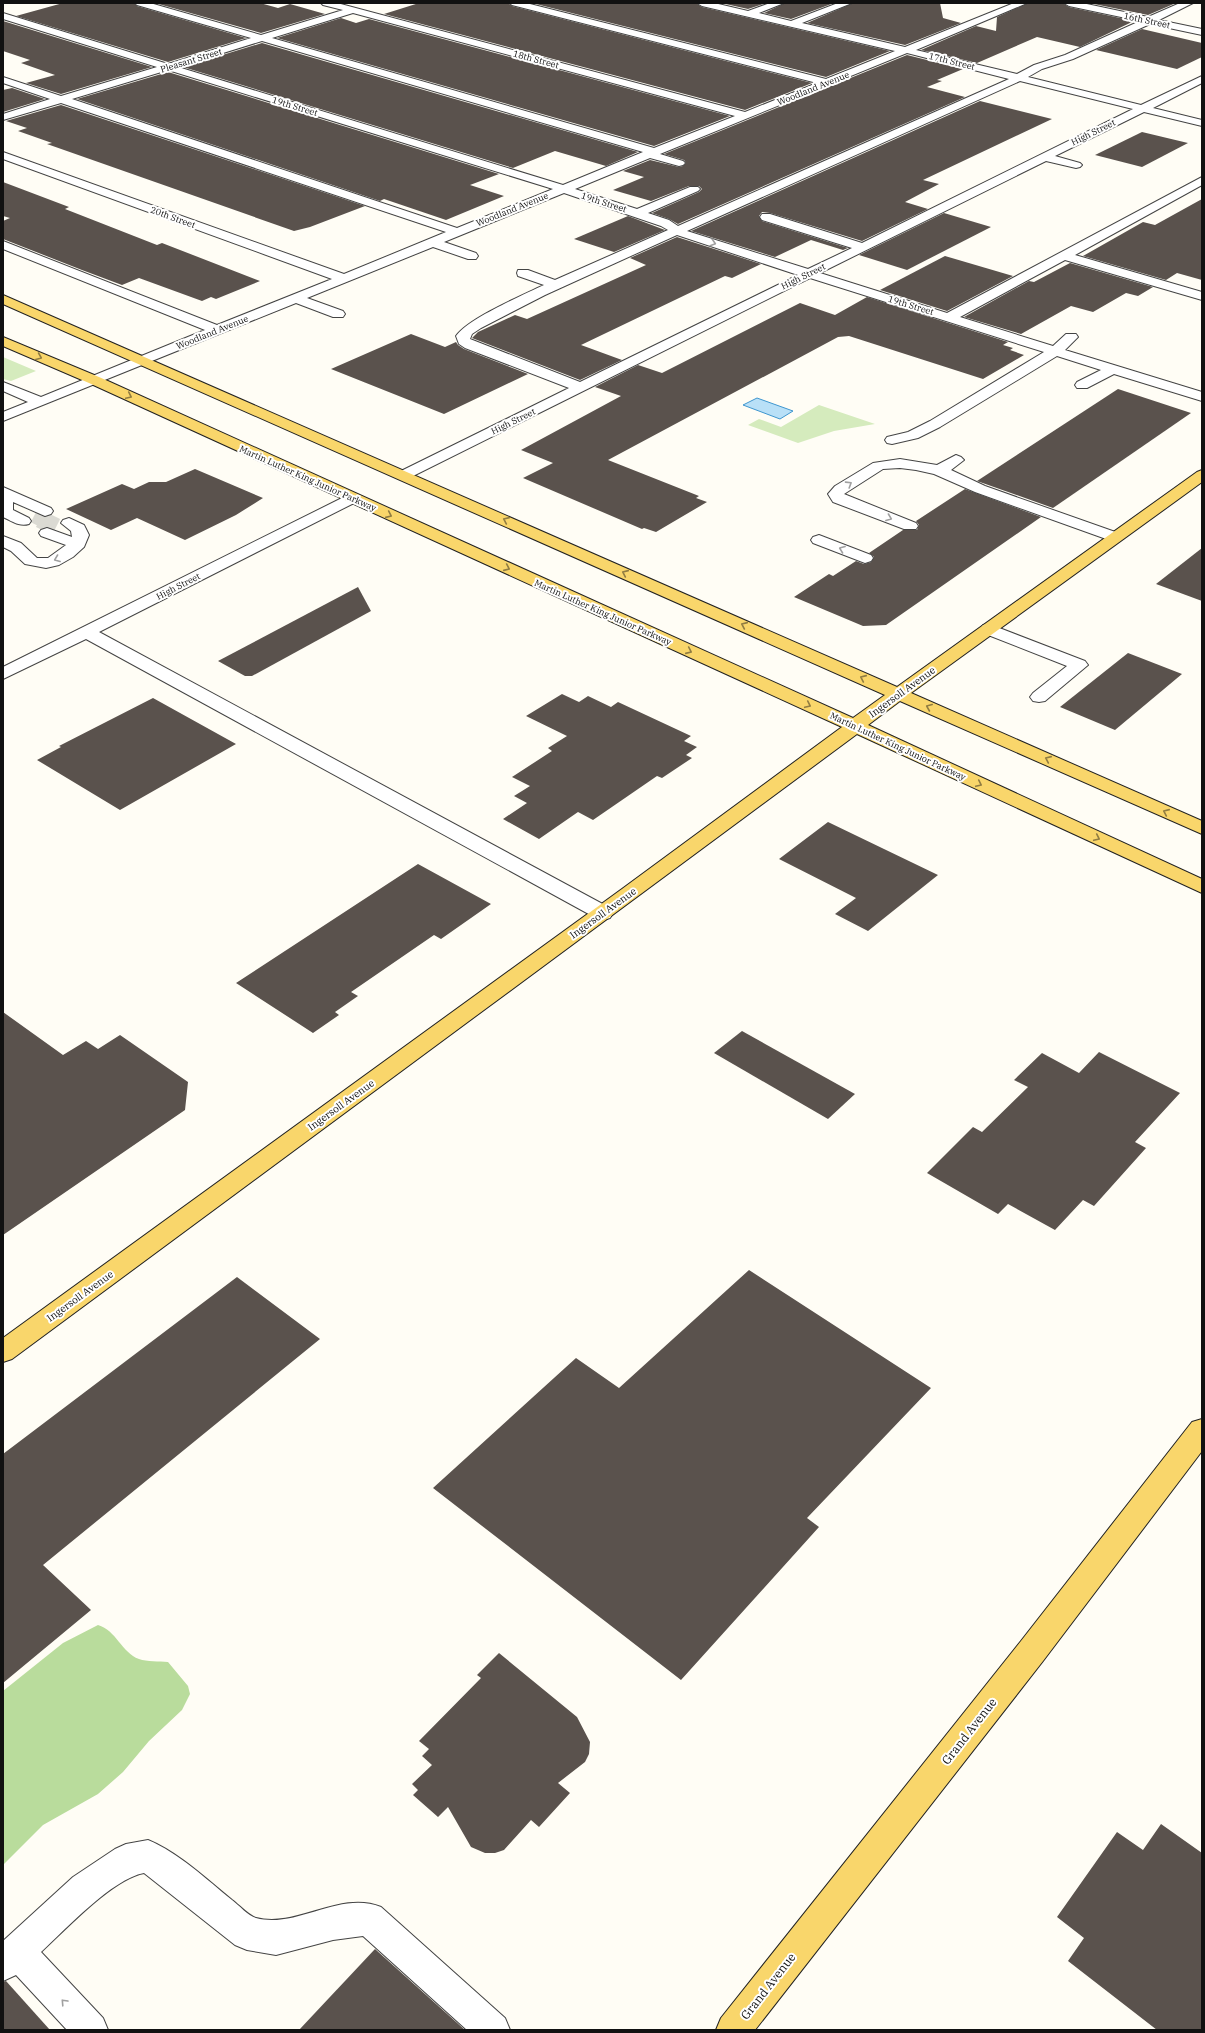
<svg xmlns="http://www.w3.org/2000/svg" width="1205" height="2033" font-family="'IBM Plex Serif',serif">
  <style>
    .green { fill: #d5ebbd }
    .forest { fill: #b9dc9c }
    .water { fill: #b9e0f7; stroke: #3f96cf }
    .building { fill: #5a524d }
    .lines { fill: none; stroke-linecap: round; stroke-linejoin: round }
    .minor-tunnel-far1 { stroke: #dbdad3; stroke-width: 14; stroke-dasharray: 14 7; stroke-linecap: butt }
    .minor-tunnel { stroke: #dbdad3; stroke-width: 18; stroke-dasharray: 18 9; stroke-linecap: butt }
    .minor-casing { stroke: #444; stroke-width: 2 }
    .major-casing { stroke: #222; stroke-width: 2 }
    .minor { fill: #fff; fill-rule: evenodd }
    .major { fill: #f9d66b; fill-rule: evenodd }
    .oneway { stroke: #a0a0a0 }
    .oneway2 { stroke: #917d42 }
    .labels { text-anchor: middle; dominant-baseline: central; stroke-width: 4; stroke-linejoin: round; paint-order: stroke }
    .far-street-label { font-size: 9px; fill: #111; stroke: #fff }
    .street-label { font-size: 10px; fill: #111; stroke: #fff }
    .near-street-label { font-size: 12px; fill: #111; stroke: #fff }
  </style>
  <rect width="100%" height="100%" fill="#fffdf5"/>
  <g class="green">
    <path d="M3,357L36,371L11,381L3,379Z"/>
    <path d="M819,405L875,424L834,431L798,443L748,425L759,419L781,427Z"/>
  </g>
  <path class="forest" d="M98,1625C116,1630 122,1653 139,1659C147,1662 159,1661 168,1662L188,1686L190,1694L182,1710L149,1741L123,1772L98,1794L43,1825L3,1865V1691L63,1643Z"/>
  <path class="water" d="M757,398L793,411L780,419L743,405Z"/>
  <g class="building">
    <path d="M63,3H134L137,6L246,38L168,62L16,16Z"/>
    <path d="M155,3H260L278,8L290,4L325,14L261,33Z"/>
    <path d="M419,3H508L512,6L812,83L745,110L384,14Z"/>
    <path d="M532,3H696L702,7L890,51L826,77Z"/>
    <path d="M721,3H766L748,9Z"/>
    <path d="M785,3H834L791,19L764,13Z"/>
    <path d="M853,3H940L943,18L961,23L905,45L807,23Z"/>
    <path d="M1028,3H1063L1069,7L1134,21L1080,47L1037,37L977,63L921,50L976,26L996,31L997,17Z"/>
    <path d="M1089,3H1176L1148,15Z"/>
    <path d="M341,18L356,23L369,19L730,116L654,146L277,38Z"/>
    <path d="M3,21L152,67L61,94L26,83L55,75L21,63L30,60L3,51Z"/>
    <path d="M1142,29L1202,43V57L1177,69L1096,50Z"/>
    <path d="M262,43L638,152L606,166L555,151L513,168L183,67Z"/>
    <path d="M907,55L963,69L937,80L942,81L927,87L965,97L678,224L669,219L652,213L699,192L702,189L699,186H689L651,201L613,190L644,177L623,171L650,160L679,167L683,166L686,163L684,160L664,154Z"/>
    <path d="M168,72L499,174L470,185L504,196L446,220L384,199L380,201L77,99Z"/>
    <path d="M12,88L45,99L3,112V90Z"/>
    <path d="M980,101L1052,119L923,180L939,184L905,202L928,209L862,241L770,213L762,212L759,216L762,221L848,248L843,250L811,240L775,257L691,231Z"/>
    <path d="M61,105L365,206L310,227L294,231L47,144L52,143L18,131L27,128L6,121Z"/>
    <path d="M1142,132L1188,143L1142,167L1095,155Z"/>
    <path d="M3,182L69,207L65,209L157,245L162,243L260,281L216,299L211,297L202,301L139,278L122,285L82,270L3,239V221L10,218L3,216Z"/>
    <path d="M1202,199V280L1177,273L1166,280L1083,256L1143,222L1155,225Z"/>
    <path d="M944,213L991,227L907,270L859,255Z"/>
    <path d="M628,216L665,230L614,252L574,239Z"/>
    <path d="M677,237L761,264L732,278L725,276L581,345L622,360L580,380L472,338L478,332L515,315L527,319L646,265L630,258Z"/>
    <path d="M945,256L1013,276L947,311L880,290Z"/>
    <path d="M1070,263L1153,287L1138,296L1126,293L1093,312L1071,306L1021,334L964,317L1029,281L1034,282Z"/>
    <path d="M867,297L1008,342L1003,345L1013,348L1010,350L1024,355L983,379L849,336L838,337L608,460L699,496L696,498L707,502L656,532L644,528L642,529L523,478L553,463L521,450L621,396L595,387L638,365L662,373L800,303L835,315Z"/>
    <path d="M411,334L445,347L456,342L458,345L464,349L528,374L444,414L331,369Z"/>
    <path d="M1118,389L1191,413L1053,508L977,481Z"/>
    <path d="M195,469L263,498L236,515L185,540L137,518L111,530L66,509L122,484L134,489L149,482H166Z"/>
    <path d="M965,489L1041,517L886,625L863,626L794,597L829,574L833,576L856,561L864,564L871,562L874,557L869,553L903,530H917L919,525L916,521Z"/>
    <path d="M1202,548V601L1156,584Z"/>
    <path d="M358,587L371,611L252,676H245L218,661Z"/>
    <path d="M1128,653L1182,674L1115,730L1060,707Z"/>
    <path d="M562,694L579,702L588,696L611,707L618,702L691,736L684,741L697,747L686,755L692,758L662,778L657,776L593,820L578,812L539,839L503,819L527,803L514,796L530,786L512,777L552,751L548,748L567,736L526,716Z"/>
    <path d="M153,698L236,744L120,810L37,760L61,747L59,746Z"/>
    <path d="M828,822L884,849L938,875L868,931L835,914L856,898L779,859Z"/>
    <path d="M418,864L491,904L441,939L434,935L351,992L358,996L335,1012L339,1015L313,1033L236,983Z"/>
    <path d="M3,1012L63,1055L86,1041L98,1049L120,1035L188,1082L185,1110L3,1235Z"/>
    <path d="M742,1031L855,1094L828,1119L714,1053Z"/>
    <path d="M1099,1052L1180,1093L1135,1142L1146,1148L1094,1206L1083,1200L1055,1230L1008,1204L998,1214L927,1173L973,1127L982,1132L1028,1087L1014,1080L1042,1053L1079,1073Z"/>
    <path d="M749,1270L931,1388L807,1518L819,1527L681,1680L433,1488L576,1358L619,1388Z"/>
    <path d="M237,1277L320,1339L43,1565L91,1610L3,1683V1454Z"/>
    <path d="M499,1653L577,1717L590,1742L589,1754L585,1762L558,1783L570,1793L539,1827L531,1820L504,1850L495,1853H485L471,1847L448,1807L438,1817L413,1795L418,1790L412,1784L432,1765L422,1756L429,1749L419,1741L481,1678L477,1675Z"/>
    <path d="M1161,1824L1202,1853V2030H1157L1068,1961L1084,1938L1057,1917L1117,1832L1143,1850Z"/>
    <path d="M375,1949L465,2030H299Z"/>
    <path d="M6,1981L50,2030H3V1982Z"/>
  </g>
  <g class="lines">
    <path class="minor-tunnel-far1" d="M34,516L42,520"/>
    <path class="minor-tunnel" d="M40,519L58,528"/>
    <g class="minor-casing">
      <g id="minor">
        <path d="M135,3H150L261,35L343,10L323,5L321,3H337L745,112L817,83L512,5L510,3H526L826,79L895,51L702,6L697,3H714L748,11L770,3H784L759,13L791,21L838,3H852L802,23L905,47L1014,3H1027L916,50L1017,74L1034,65L1065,55L1140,21L1069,6L1064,3H1082L1148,17L1180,3H1193L1159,20L1202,29V35L1150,24L1073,59L1042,69L1028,77L1141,105L1202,76V83L1153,108L1202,120V126L1144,112L1055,156L1080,163L1082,165L1080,167L1076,168L1046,161L820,273L947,313L1202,177V185L1075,255L1202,292V300L1065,260L960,317L1053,346L1066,334H1076L1078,337L1065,350L1202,392V401L1114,374L1087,388H1077L1075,385L1077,382L1101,370L1057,356L940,427L918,438L892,444L887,443L885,440L887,437L908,432L930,421L1044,352L810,278L409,478H399L396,475L399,472L569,388L465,348L459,344L456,336C469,318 523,295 544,285L518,276L517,273L518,270H528L555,280L668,230L661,226L564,193L444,242L476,253L478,256L476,259H468L433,247L307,298L343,311L345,314L343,317H333L296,303L3,421V412L28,402L3,391V382L41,397L205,330L3,249V241L217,325L332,279L3,159V152L344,274L446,232L61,103L3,120V114L50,99L3,83V77L61,96L157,67L3,19V13L168,64L251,38L137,5ZM353,13L735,116L654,148L272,38ZM262,41L643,152L563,185L178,67ZM907,53L1009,79L678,226L669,220L648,213L698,191L700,189L698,187H690L637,209L575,189L650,158L679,166L683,165L685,163L683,161L660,154ZM168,70L553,189L457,228L72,99ZM1020,81L1133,109L862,243L770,214H762L760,217L762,220L852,248L808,269L687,231ZM677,235L798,275L580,382L470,339L472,334L481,328L545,295Z"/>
        <path d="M956,455L961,457L964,460L951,470L985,486L1121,534L1123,537L1121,540H1109L975,492L934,474L916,470L900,468L883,469L844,494L916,523L918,526L916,529H904L833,502L828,494L835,486L873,463L900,459L937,465Z"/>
        <path d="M3,487L51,508L53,511L51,514L45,516L13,502V510L29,518L31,521L29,524C19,527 12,521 3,517Z"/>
        <path d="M352,493L358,495L360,498L358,501L99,632L610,908L613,913L610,918L603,920L596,918L86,639L3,679V667Z"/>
        <path d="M69,518L84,525L89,535L84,547L73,557L59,565L46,568L25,564L11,551L3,547V536L21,543L37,558H48L66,545L41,536L39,533L41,530L47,528L72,537L71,531L61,523L63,520Z"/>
        <path d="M819,535L871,555L873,558L871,561L865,563L813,543L811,540L813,537Z"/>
        <path d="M989,624L1085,661L1088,665L1045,701L1039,702L1033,701L1030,697L1033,693L1067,666L983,633L980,629L983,625Z"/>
        <path d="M148,1840C179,1853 206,1879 232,1900C239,1905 248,1916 256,1918C297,1929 340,1890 381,1907L505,2018L510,2030H467L363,1936L333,1940L276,1955L247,1950L235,1945L144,1873C112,1879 66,1929 41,1952L103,2018L108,2030H67L16,1975L3,1981V1941L73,1877L115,1849L126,1844Z"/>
      </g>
    </g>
    <g class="major-casing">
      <g id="major">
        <path d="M3,295L897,687L1197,472L1202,470V482L911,693L1202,821V834L900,701L868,725L1202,879V893L857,734L12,1359L3,1362V1338L622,889L842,727L89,383L3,346V337L99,377L853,718L885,695L3,304Z"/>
        <path d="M1202,1419V1451L1043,1661L755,2030H716L721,2018L1021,1641L1192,1422Z"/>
      </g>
    </g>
    <use href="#minor" class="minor"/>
    <use href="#major" class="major"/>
  </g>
  <defs><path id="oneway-chevron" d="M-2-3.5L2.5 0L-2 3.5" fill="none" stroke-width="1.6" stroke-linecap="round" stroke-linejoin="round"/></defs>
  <g class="oneway">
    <use href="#oneway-chevron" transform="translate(713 243) rotate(17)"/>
    <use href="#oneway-chevron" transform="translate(849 484) rotate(-32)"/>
    <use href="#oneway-chevron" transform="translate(889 518) rotate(21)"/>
    <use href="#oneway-chevron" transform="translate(842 549) rotate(-159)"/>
    <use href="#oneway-chevron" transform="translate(57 559) rotate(159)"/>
    <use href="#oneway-chevron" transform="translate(64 2002) rotate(-133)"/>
  </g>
  <g class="oneway2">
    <use href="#oneway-chevron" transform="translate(39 357) rotate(23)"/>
    <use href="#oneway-chevron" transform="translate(129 396) rotate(25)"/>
    <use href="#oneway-chevron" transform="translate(389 515) rotate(24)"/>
    <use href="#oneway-chevron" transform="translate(506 520) rotate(-156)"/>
    <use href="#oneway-chevron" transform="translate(507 568) rotate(24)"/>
    <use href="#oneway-chevron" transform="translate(625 573) rotate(-156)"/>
    <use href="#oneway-chevron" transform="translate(744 625) rotate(-156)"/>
    <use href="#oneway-chevron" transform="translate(689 651) rotate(24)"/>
    <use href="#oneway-chevron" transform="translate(863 678) rotate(-156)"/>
    <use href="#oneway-chevron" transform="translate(808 705) rotate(25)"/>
    <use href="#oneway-chevron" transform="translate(929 707) rotate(-157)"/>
    <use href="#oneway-chevron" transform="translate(1048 759) rotate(-156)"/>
    <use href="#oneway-chevron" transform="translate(979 784) rotate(25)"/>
    <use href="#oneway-chevron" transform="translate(1166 812) rotate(-156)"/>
    <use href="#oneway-chevron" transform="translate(1097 838) rotate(25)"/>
  </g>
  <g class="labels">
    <g class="far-street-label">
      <text transform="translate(1147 20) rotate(12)">16th Street</text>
      <text transform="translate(536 59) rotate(15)">18th Street</text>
      <text transform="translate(191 60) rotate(-17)">Pleasant Street</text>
      <text transform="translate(952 61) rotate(14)">17th Street</text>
      <text transform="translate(813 88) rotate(-22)">Woodland Avenue</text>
      <text transform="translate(295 106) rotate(17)">19th Street</text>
      <text transform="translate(1093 132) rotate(-26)">High Street</text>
      <text transform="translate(604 202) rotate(18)">19th Street</text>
      <text transform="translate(512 209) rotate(-22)">Woodland Avenue</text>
      <text transform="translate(173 217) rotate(20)">20th Street</text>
      <text transform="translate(803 276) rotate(-26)">High Street</text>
      <text transform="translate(911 305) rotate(17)">19th Street</text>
      <text transform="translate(212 332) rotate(-22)">Woodland Avenue</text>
      <text transform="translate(513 421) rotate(-26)">High Street</text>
      <text transform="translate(308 478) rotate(24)">Martin Luther King Junior Parkway</text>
      <text transform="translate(178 586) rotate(-27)">High Street</text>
      <text transform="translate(603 612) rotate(24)">Martin Luther King Junior Parkway</text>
      <text transform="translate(898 746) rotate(25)">Martin Luther King Junior Parkway</text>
    </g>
    <g class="street-label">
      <text transform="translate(902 692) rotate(-36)">Ingersoll Avenue</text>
      <text transform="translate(603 913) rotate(-36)">Ingersoll Avenue</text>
      <text transform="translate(341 1105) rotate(-36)">Ingersoll Avenue</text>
      <text transform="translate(80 1296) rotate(-36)">Ingersoll Avenue</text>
    </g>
    <g class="near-street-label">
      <text transform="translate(969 1731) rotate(-52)">Grand Avenue</text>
      <text transform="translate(768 1986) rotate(-52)">Grand Avenue</text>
    </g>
  </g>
  <rect width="1205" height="2033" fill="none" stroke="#111111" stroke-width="8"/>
</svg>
